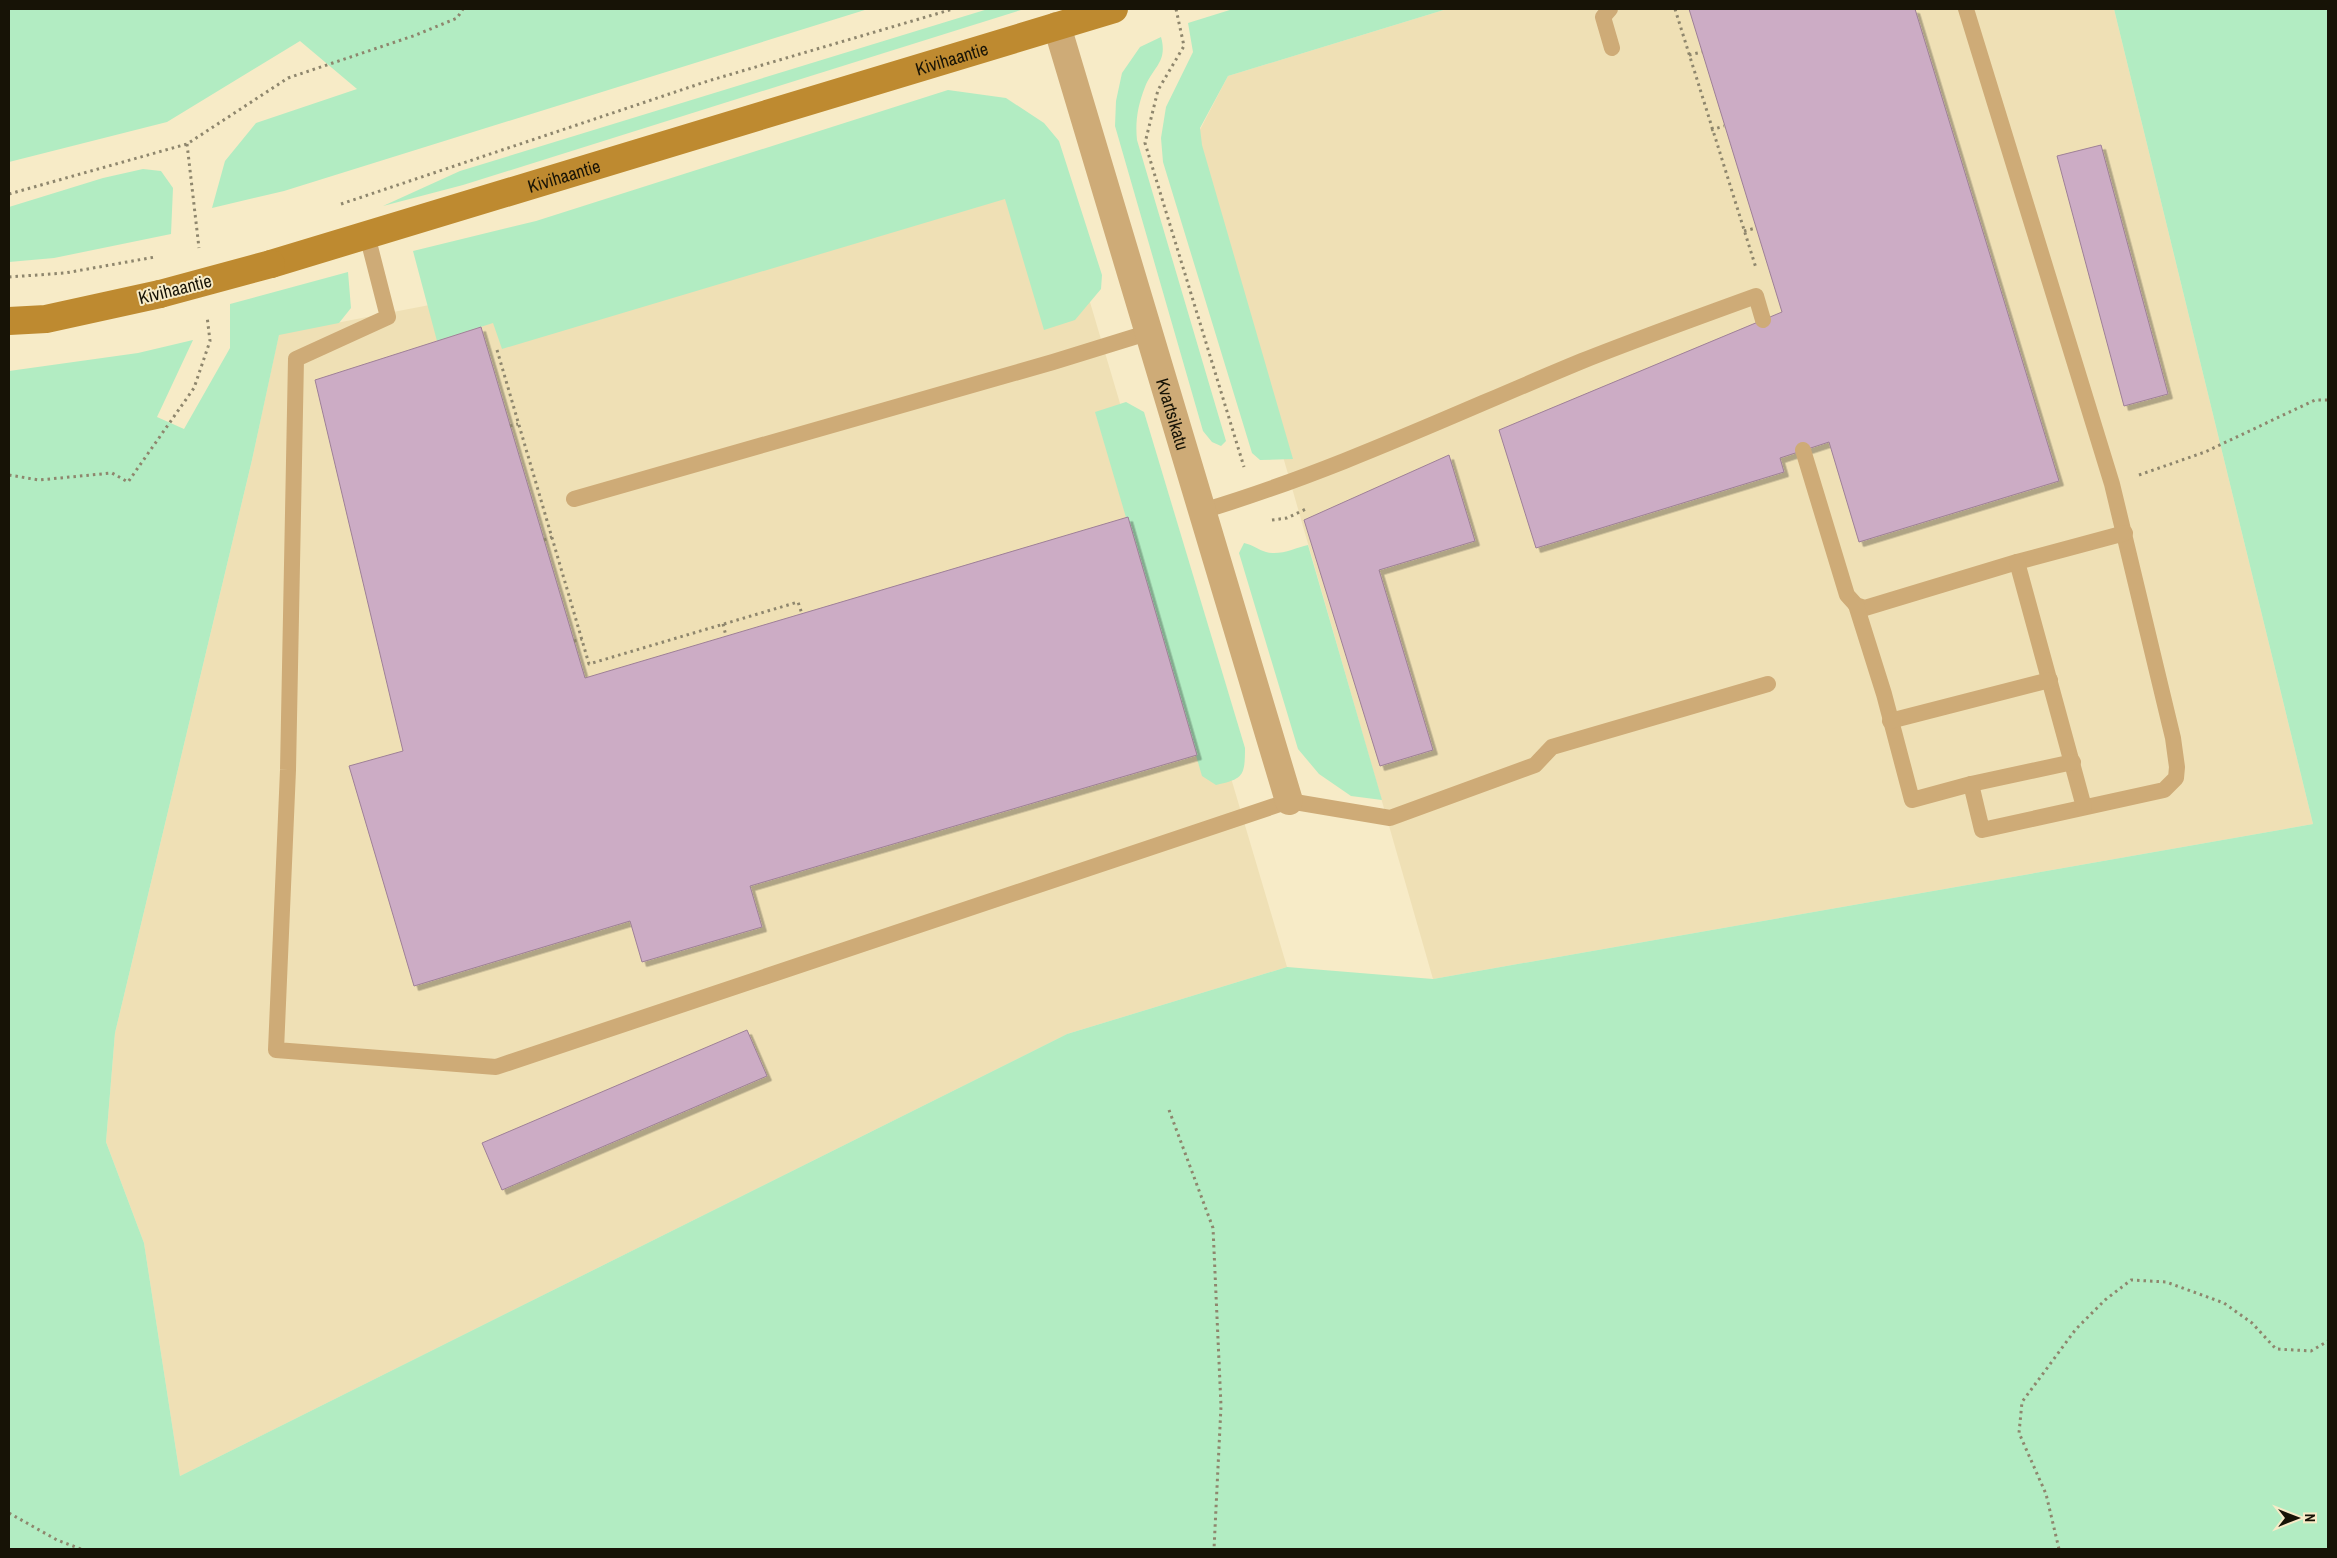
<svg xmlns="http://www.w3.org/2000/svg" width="2337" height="1558" font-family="'Archivo Narrow',sans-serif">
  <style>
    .built { fill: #efe0b5 }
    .green { fill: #b2ecc2 }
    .building { fill: #ccacc5; stroke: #9e8097; filter: url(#shadow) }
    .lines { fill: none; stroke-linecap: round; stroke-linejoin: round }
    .path { stroke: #8e866d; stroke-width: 3; stroke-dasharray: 2.5 4; stroke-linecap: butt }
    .lane { stroke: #ceab77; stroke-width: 16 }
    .street { stroke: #ceab77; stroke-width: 28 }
    .secondary { stroke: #be8a30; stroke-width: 28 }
    .secondary-bridge { stroke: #be8a30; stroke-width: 28 }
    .labels { text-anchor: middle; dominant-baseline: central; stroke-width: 4; stroke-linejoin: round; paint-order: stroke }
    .street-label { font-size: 18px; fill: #171306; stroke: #f7ebc7 }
  </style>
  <defs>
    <filter id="shadow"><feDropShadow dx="4.5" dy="4.5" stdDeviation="0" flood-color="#0004"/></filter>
  </defs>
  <rect width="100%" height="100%" fill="#f7ebc7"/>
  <g class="built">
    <path d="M1447,9H2114L2313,824L1433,979L1193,143L1228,76Z"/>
    <path d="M1047,157L1287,967L1067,1034L180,1476L144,1243L106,1142L115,1033L252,460L279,334L512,289Z"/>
  </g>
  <g class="green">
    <path d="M9,9H868L284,191L212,208L225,161L256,123L357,89L300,41L167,122L9,162Z"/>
    <path d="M988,9H1024L463,185L383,206L460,171Z"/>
    <path d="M1233,9H1447L1228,76L1200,128L1202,145L1293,459L1260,460L1252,453L1163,162L1161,138L1166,107L1193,52L1188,23Z"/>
    <path d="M2114,9H2328V1549H9V371L138,353L193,340L157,417L184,429L230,348V304L348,272L351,308L339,323L279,335L252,460L115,1033L106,1142L144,1243L180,1476L1067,1034L1287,967L1433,979L2313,824Z"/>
    <path d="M1161,37C1168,62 1153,67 1145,87C1138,105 1135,121 1137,140L1226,441L1221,446L1212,442L1203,431L1115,126L1116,101L1122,73L1140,47Z"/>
    <path d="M948,90L1006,98L1044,123L1059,141L1102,275L1101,289L1075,320L1044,330L1005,199L502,349L493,323L437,341L413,251L536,221Z"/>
    <path d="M143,169L161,171L173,188L171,234L54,258L9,262V207L103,178Z"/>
    <path d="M1126,402L1144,412L1245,748C1245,776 1243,779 1216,785L1202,776L1095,412Z"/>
    <path d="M1244,543C1254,545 1258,550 1266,552C1280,556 1295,548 1308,545L1382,800L1351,796L1319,774L1298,749L1239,553Z"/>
  </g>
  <g class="building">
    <path d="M1689,9H1915L2059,481L1859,542L1829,442L1780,458L1784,472L1536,548L1499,430L1782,312Z"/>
    <path d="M2101,145L2168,394L2124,406L2057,156Z"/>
    <path d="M481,327L585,678L1128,517L1197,755L750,886L762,927L642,962L630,921L414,986L349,766L403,751L315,380Z"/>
    <path d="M1449,455L1475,541L1379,570L1433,750L1380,766L1304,520Z"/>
    <path d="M747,1030L767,1076L502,1190L482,1143Z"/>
  </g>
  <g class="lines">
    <g class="path">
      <path d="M1176,9L1184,46L1158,90L1145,143L1244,467"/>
      <path d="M1675,9L1756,268"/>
      <path d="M1689,55L1702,52"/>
      <path d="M1711,130L1724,126"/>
      <path d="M187,144L199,248"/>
      <path d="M9,194L187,144L288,78L416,35L457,18L463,9"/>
      <path d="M341,204L708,81L953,9"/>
      <path d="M1744,231L1756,228"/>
      <path d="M9,277L65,273L155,257"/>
      <path d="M497,350L589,664L798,602L802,614"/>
      <path d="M510,426L518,424"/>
      <path d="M9,475L39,480L112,473L128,482L194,388L210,341L207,316"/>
      <path d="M2139,475L2205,452L2315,400H2328"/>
      <path d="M1272,520L1287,518L1308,508"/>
      <path d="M544,540L552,537"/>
      <path d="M723,624L726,636"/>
      <path d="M574,641L582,639"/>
      <path d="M1169,1110L1213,1228L1221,1406L1214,1549"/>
      <path d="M9,1513L57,1540L81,1549"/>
      <path d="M2059,1549L2046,1494L2019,1433L2022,1402L2076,1329L2105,1300L2131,1280L2166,1282L2224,1303L2252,1323L2276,1349L2311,1351L2328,1341"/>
    </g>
    <g class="lane">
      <path d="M1610,9L1603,17L1612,48"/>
      <path d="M1966,9L2112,484L2173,738L2177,767L2176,778L2164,790L1982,830L1971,784"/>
      <path d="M367,235L388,317L296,359L288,770L276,1050L496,1067L1289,801L1390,818L1535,765L1552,747L1768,684"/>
      <path d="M1803,450L1847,595L1856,605L1865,608L2017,562L2125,533"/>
      <path d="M574,499L1053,362L1150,332"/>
      <path d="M1202,511C1333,472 1456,413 1582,361C1640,338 1698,317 1756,296L1763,320"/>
      <path d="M2017,562L2084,807"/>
      <path d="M1856,605L1884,694L1912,800L1971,784L2073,762"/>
      <path d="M1890,721L2050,680"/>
    </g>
    <path class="street" id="s1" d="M1057,26L1289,801"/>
    <g class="secondary">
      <path id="s2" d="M271,264L1114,9"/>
      <path d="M9,321L46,319L160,294"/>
    </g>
    <path class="secondary-bridge" d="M160,294L271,264"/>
  </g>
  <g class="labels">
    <g class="street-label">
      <text stroke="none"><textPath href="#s2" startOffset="711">Kivihaantie</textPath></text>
      <text stroke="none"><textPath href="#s2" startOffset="306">Kivihaantie</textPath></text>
      <text transform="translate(175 289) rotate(-14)">Kivihaantie</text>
      <text stroke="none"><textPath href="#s1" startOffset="405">Kvartsikatu</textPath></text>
    </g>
  </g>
  <rect width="2337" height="1558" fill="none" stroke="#171306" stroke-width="20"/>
  <g transform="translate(2297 1518) rotate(90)" stroke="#f7ebc7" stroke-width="4" paint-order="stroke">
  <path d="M0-4L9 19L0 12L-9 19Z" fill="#171306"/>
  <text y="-8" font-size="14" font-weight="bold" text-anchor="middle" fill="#171306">N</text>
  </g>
</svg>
